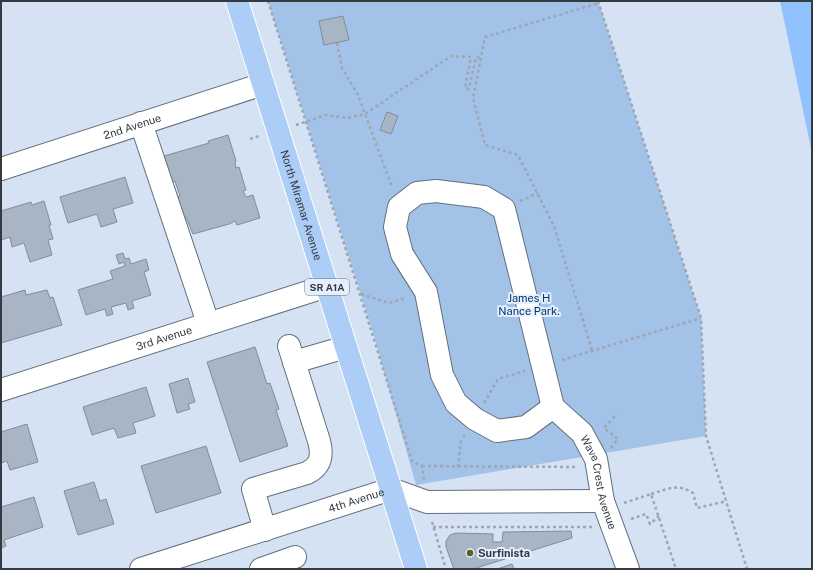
<svg xmlns="http://www.w3.org/2000/svg" width="813" height="570" font-family="'Public Sans',sans-serif">
  <style>
    .green { fill: #a3c2e8 }
    .water { fill: #91c1fc }
    .building { fill: #a8b5c5; stroke: #808d9c }
    .lines { fill: none; stroke-linecap: round; stroke-linejoin: round }
    .minor-casing { stroke: #636f7d; stroke-width: 24 }
    .major-casing { stroke: #fff; stroke-width: 24 }
    .path { stroke: #9ca6b4; stroke-width: 2.5; stroke-dasharray: 3 3; stroke-linecap: butt }
    .minor { stroke: #fff; stroke-width: 22 }
    .major { stroke: #accdf6; stroke-width: 22 }
    .poi-dot { fill: #605b28; stroke: #e5effd; stroke-width: 1.5 }
    .labels { text-anchor: middle; dominant-baseline: central; stroke-width: 4; stroke-linejoin: round; paint-order: stroke }
    .shield { fill: #e5effd; stroke: #6a7079; stroke-width: 1 }
    .shield-label { font-size: 10px; font-weight: bold; fill: #353a41 }
    .street-label { font-size: 11px; fill: #353a41; stroke: #e5effd }
    .park-label { font-size: 11px; fill: #013568; stroke: #e5effd }
    .poi-label { font-size: 11px; font-weight: bold; fill: #353a41; stroke: #e5effd; text-anchor: start }
  </style>
  <rect width="100%" height="100%" fill="#d5e2f3"/>
  <path class="green" d="M268,1H598L701,318L706,436L416,485L374,336Z"/>
  <path class="water" d="M780,1H812V153Z"/>
  <g class="building">
    <path d="M343,16L349,40L324,45L319,21Z"/>
    <path d="M387,112L398,116L391,134L380,130Z"/>
    <path d="M228,135L236,161L235,162L236,168L239,167L246,190L243,191L246,197L253,195L260,218L237,225L235,221L229,224L193,234L186,217L184,218L177,197L180,196L175,181L172,182L164,156L209,143L208,141Z"/>
    <path d="M125,177L133,203L113,209L117,222L101,227L97,214L68,223L60,197Z"/>
    <path d="M44,201L51,225H49L53,239L48,240L52,255L30,262L24,243L12,247L10,237L1,240V211L31,202L32,205Z"/>
    <path d="M123,253L125,259L129,258L131,264L146,259L149,270L144,272L151,295L132,301L134,308L128,310L126,303L111,307L113,314L107,316L105,309L86,315L78,290L113,279L110,271L125,266L124,262L119,264L116,255Z"/>
    <path d="M25,290L26,295L47,290L50,298L53,297L62,325L1,343V297Z"/>
    <path d="M255,347L267,384L270,383L279,409L276,410L288,446L240,462L207,362Z"/>
    <path d="M188,378L195,402L188,404L190,409L177,413L169,384Z"/>
    <path d="M146,387L155,416L133,423L136,433L118,438L114,428L92,435L83,407Z"/>
    <path d="M27,424L38,462L10,470L7,461L1,463V432Z"/>
    <path d="M206,446L221,493L156,513L141,466Z"/>
    <path d="M94,482L100,501L106,499L114,524L78,535L64,491Z"/>
    <path d="M34,497L43,527L4,540L6,546L1,548V507Z"/>
    <path d="M571,531L572,538L473,569H454L446,547V541L450,535L456,533L493,534V542H502L503,532Z"/>
    <path d="M512,564L514,569H497Z"/>
  </g>
  <g class="lines">
    <g class="minor-casing">
      <g id="minor">
        <path d="M141,123L208,323"/>
        <path id="s1" d="M1,169L263,84"/>
        <path d="M294,362L346,347"/>
        <path id="s2" d="M1,390L327,286"/>
        <path id="s3" d="M553,407L526,427L497,431L475,419L456,403L442,375L426,292L402,254L395,227L399,207L417,193L436,191L484,197L504,209L553,407L582,433L596,459L603,501L628,569"/>
        <path d="M265,530L253,489L307,473C321,466 323,456 319,441L289,346"/>
        <path id="s4" d="M141,569L391,489L427,502L603,501"/>
        <path d="M261,569L295,557"/>
      </g>
    </g>
    <g class="major-casing">
      <g id="major">
        <path id="s5" d="M237,1L416,569"/>
      </g>
    </g>
    <g class="path">
      <path d="M268,1L412,461L422,466L424,480"/>
      <path d="M598,1L701,318L706,436L747,569"/>
      <path d="M337,43L342,68L358,95L392,187"/>
      <path d="M296,125L326,115L348,118L365,114L451,56L471,57L465,88L469,89L476,57L482,58"/>
      <path d="M250,139L259,136"/>
      <path d="M520,201L538,193"/>
      <path d="M361,294L389,303L406,298"/>
      <path d="M592,350L554,226L518,155L485,145L473,98L485,37L599,3"/>
      <path d="M562,360L701,318"/>
      <path d="M484,403L498,379L525,371"/>
      <path d="M611,448L618,439L604,428L617,414"/>
      <path d="M422,466L578,467"/>
      <path d="M458,467L461,441L465,435"/>
      <path d="M651,494C668,489 677,483 693,493L697,508L727,501"/>
      <path d="M624,503L651,494L676,569"/>
      <path d="M631,519L646,514L650,524L659,516"/>
      <path d="M432,522L446,569"/>
      <path d="M433,527H593"/>
    </g>
    <use href="#minor" class="minor"/>
    <use href="#major" class="major"/>
  </g>
  <circle class="poi-dot" cx="470" cy="553" r="4"/>
  <g class="labels">
    <rect class="shield" x="305" y="279" width="44" height="16" rx="3"/>
    <g class="shield-label">
      <text x="327" y="287">SR A1A</text>
    </g>
    <g class="street-label">
      <text stroke="none"><textPath href="#s1" startOffset="138">2nd Avenue</textPath></text>
      <text stroke="none"><textPath href="#s5" startOffset="214">North Miramar Avenue</textPath></text>
      <text stroke="none"><textPath href="#s2" startOffset="171">3rd Avenue</textPath></text>
      <text stroke="none"><textPath href="#s3" startOffset="731">Wave Crest Avenue</textPath></text>
      <text stroke="none"><textPath href="#s4" startOffset="226">4th Avenue</textPath></text>
    </g>
    <g class="park-label">
      <text x="529" y="298">James H<tspan x="529" dy="13">Nance Park.</tspan></text>
    </g>
    <g class="poi-label">
      <text x="478" y="553">Surfinista</text>
    </g>
  </g>
  <rect width="813" height="570" fill="none" stroke="#353a41" stroke-width="4"/>
</svg>
